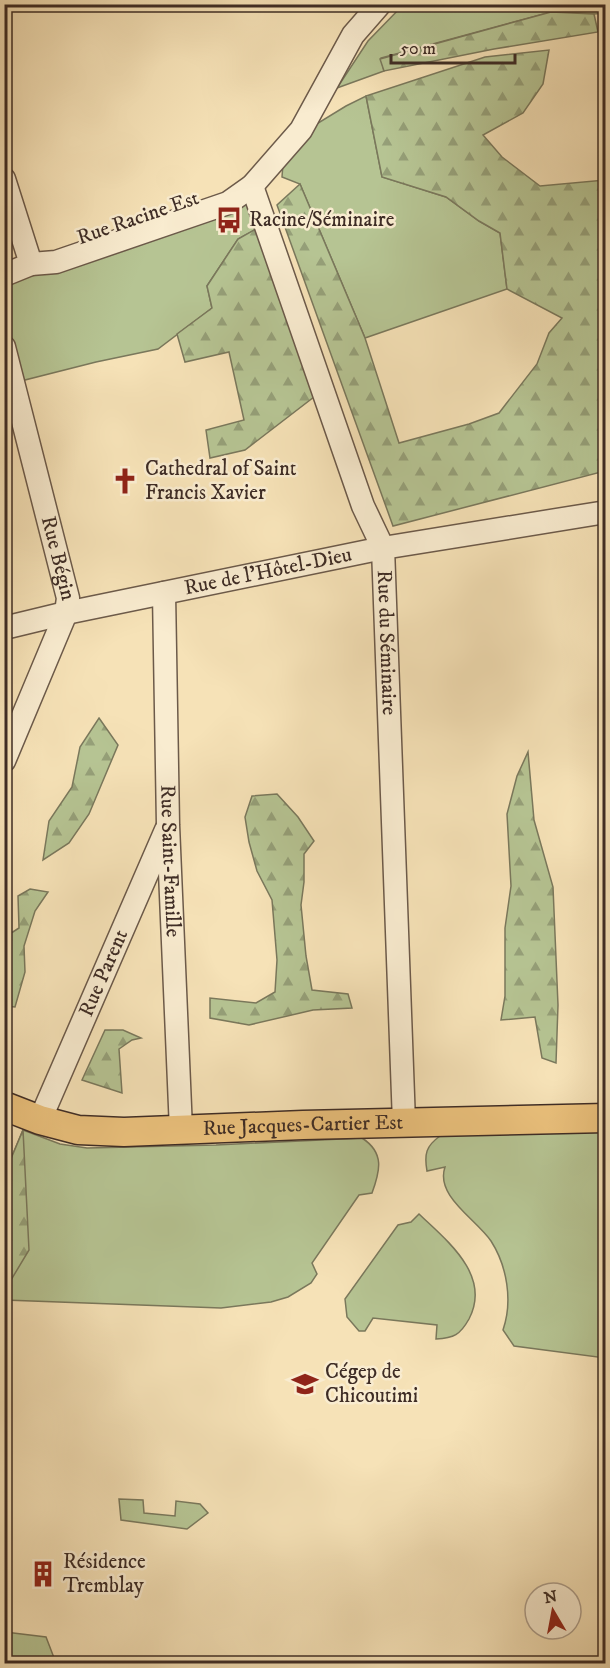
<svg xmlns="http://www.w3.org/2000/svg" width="610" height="1668" font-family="'IM FELL DW Pica',serif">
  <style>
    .green { fill: #b6c493; stroke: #7a785c; stroke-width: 1.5 }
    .forest { fill: url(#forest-firs); stroke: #7a785c; stroke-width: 1.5 }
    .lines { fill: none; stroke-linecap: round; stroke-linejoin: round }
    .minor-casing { stroke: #6c5a4a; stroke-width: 25 }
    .major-casing { stroke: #3e2c25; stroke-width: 31 }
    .minor { stroke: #f9ecd0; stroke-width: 22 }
    .major { stroke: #ebc17c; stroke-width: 28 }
    .labels { text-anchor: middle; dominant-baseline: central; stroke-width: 5; stroke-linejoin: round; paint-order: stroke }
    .street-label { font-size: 21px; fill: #3e2c25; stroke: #f9ecd0 }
    .poi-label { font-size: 21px; fill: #3e2c25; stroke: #f9ecd0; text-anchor: start }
  </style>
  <defs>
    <pattern id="forest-firs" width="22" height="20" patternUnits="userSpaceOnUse" patternTransform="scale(1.5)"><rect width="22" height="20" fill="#b6c493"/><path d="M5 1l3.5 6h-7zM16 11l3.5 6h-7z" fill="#959f78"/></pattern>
  </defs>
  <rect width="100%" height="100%" fill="#f6e2b7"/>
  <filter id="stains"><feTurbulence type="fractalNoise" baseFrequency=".00333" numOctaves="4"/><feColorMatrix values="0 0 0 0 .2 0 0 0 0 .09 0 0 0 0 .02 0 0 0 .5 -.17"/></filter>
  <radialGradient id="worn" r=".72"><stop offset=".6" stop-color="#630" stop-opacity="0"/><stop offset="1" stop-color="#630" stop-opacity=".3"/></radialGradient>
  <g class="green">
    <path d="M403,5H605V13L594,14L551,12L381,58L384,71L337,88L368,41Z"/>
    <path d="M366,96L382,177L446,197L479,221L500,233L507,289L365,338L300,184L282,177L283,164L305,131L346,106Z"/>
    <path d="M252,186L265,224L238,239L207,286L212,308L158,349L96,362L13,383L5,347L4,275Z"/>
    <path d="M23,1130L60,1144L87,1148L216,1145L362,1138C385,1153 380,1171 372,1193L359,1195L312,1263L317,1274L311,1283L288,1297L271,1302L221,1308L5,1300V1173Z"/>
    <path d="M542,1132H605V1358L514,1346L503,1330C513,1301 507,1266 491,1241C476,1219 435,1196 445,1167L427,1171C424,1154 426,1146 440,1136Z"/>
    <path d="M419,1214C446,1240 492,1275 469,1319C460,1335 454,1338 436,1339L437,1325L373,1318L365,1331H359L347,1317L345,1299L398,1225L411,1222Z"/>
    <path d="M119,1499L143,1500L144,1513L175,1516L176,1501L200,1504L208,1513L187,1529L121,1520Z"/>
    <path d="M5,1632L46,1637L56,1663H5Z"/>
  </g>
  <g class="forest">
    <path d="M551,12L594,14L598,32L494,49L384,71L380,59Z"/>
    <path d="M549,50L543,84L523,113L483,135L502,157L540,186L605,180V471L393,526L277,205L300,184L365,338L399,443L469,424L499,413L537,364L549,333L562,318L507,289L500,233L479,221L446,197L382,177L366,96L485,57Z"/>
    <path d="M265,224L323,390L245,450L210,458L206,430L244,420L229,352L185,362L177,334L212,308L207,286L238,239Z"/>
    <path d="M99,718L118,745L89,814L69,843L43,860L49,821L72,787L80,747Z"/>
    <path d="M528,752L534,820L553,887L558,1005L556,1063L542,1058L535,1017L501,1020L505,996V928L511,886L507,814L517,776Z"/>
    <path d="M277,794L298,817L314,841L304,854V882L301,905L306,956L312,990L348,994L352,1008L313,1010L249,1025L210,1018V998L256,1003L275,992L277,960L272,900L257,871L249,842L245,817L252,796Z"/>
    <path d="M30,889L48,892L35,911L24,946L25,972L15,1007L5,1006V937L19,928L18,896Z"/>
    <path d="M105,1030H123L141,1038L132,1040L119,1049L122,1093L82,1080Z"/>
    <path d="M23,1130L29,1250L5,1290V1173Z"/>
  </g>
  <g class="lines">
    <g class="minor-casing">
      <g id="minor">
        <path d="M4,179L31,264"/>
        <path id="s1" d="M252,186L363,506L383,548L404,1123"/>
        <path d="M4,275L31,264L56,262L228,203L252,186L301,130L353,35L380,4"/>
        <path id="s2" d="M4,347L68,598L66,613L4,761"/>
        <path id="s3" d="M164,593L168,825L181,1130"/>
        <path id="s4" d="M4,628L66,613L383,548L606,512"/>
        <path id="s5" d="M40,1120L166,830"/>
      </g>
    </g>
    <g class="major-casing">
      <g id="major">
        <path id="s6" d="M4,1106L40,1120L78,1130L124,1132L303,1125L606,1118"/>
      </g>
    </g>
    <use href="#minor" class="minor"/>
    <use href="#major" class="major"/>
  </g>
  <defs>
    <g id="bus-bare" transform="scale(2.07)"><path d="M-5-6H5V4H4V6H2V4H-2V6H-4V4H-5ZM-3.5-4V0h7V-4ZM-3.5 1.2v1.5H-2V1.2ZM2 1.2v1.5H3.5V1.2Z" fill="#8f2418" stroke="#f9ecd0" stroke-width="2.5" paint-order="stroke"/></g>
    <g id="church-bare" transform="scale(2.07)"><path d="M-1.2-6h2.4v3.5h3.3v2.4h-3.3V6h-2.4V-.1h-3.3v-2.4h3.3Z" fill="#8f2418" stroke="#f9ecd0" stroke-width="2.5" paint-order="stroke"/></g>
    <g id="university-bare" transform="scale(2.07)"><path d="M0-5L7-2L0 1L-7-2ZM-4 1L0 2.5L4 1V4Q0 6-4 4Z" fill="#8f2418" stroke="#f9ecd0" stroke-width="2.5" paint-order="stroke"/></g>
    <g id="building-bare" transform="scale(2.07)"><path d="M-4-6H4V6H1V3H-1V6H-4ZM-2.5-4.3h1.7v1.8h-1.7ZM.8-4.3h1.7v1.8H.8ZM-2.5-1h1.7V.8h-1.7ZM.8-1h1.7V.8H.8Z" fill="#8f2418" stroke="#f9ecd0" stroke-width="2.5" paint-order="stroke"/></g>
  </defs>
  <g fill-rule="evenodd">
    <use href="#bus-bare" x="229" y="220"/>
    <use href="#church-bare" x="125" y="481"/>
    <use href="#university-bare" x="305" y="1384"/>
    <use href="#building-bare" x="43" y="1574"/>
  </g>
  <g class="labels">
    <g class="street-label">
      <text transform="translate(138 218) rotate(-19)">Rue Racine Est</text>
      <text stroke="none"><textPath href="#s2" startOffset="218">Rue Bégin</textPath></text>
      <text stroke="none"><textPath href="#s4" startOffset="270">Rue de l'Hôtel-Dieu</textPath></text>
      <text stroke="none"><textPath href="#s1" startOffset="480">Rue du Séminaire</textPath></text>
      <text stroke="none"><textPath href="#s3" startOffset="268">Rue Saint-Famille</textPath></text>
      <text stroke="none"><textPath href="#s5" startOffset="160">Rue Parent</textPath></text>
      <text stroke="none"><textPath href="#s6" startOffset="303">Rue Jacques-Cartier Est</textPath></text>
    </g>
    <g class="poi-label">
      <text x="249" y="220">Racine/Séminaire</text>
      <text x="145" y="469">Cathedral of Saint<tspan x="145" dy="24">Francis Xavier</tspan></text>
      <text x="325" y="1372">Cégep de<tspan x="325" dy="24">Chicoutimi</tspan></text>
      <text x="63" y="1562">Résidence<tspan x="63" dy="24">Tremblay</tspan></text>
    </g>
  </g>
  <rect width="610" height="1668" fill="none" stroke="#f6e2b7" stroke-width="24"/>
  <rect x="6" y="6" width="598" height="1656" fill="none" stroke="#3e2c25" stroke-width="3"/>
  <rect x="12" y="12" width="586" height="1644" fill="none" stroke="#3e2c25" stroke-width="1.5"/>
  <g transform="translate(553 1611) rotate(350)"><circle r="28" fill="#f9ecd0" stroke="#ae9f8c" stroke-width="1.5"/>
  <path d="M0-4.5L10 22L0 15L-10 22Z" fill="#8f2418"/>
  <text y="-9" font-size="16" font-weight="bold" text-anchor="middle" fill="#3e2c25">N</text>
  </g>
  <path d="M391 54v9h124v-9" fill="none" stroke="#3e2c25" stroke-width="3"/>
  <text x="400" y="54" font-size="18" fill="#3e2c25" stroke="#f9ecd0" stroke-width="4.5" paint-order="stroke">50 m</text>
  <rect width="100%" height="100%" filter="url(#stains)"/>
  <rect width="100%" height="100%" fill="url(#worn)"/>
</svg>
